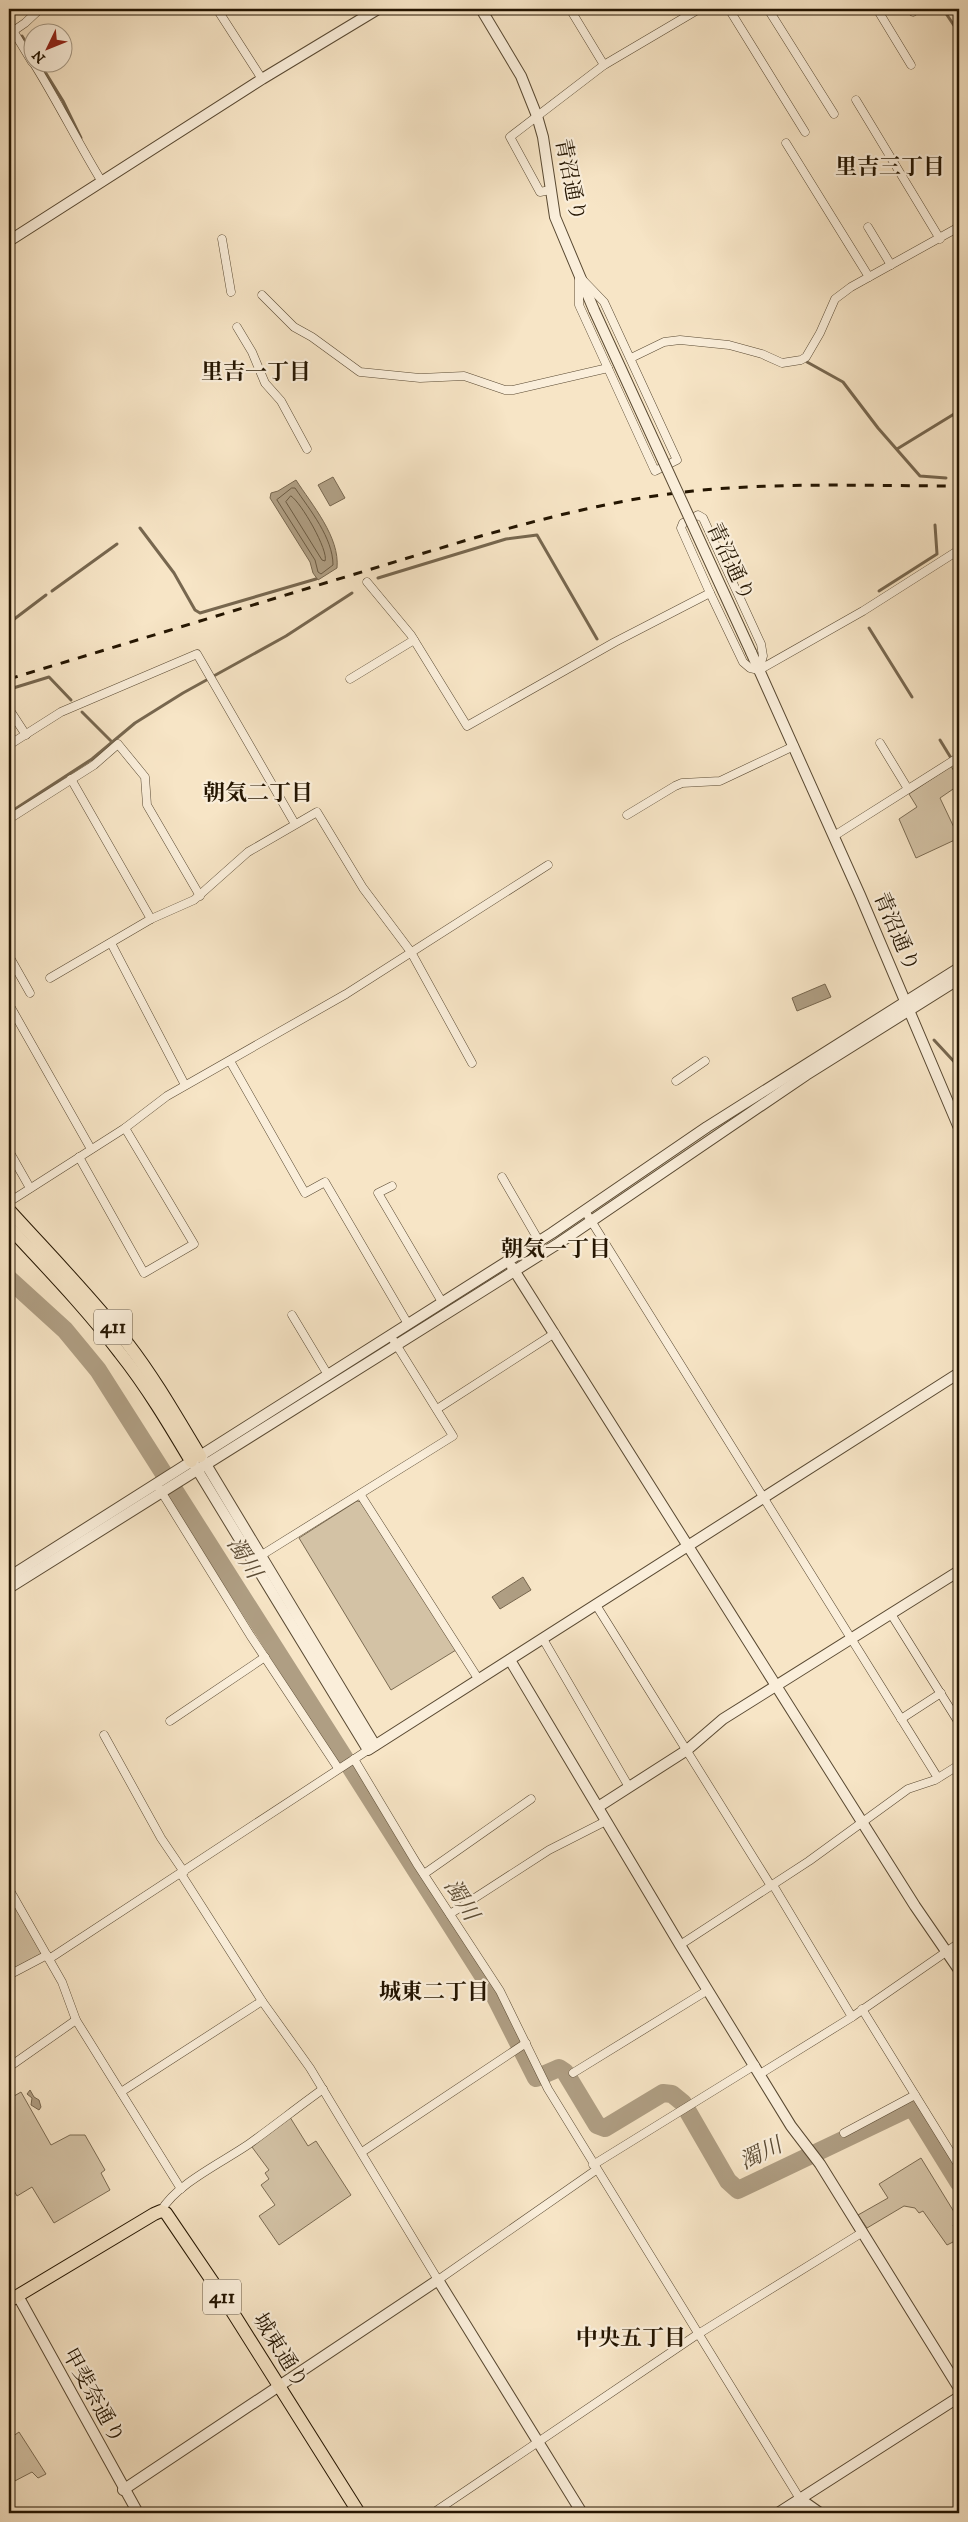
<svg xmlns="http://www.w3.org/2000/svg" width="968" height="2522" font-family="'IM FELL DW Pica','Noto Serif JP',serif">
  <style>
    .green { fill: #d3c2a5; stroke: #7c6c53 }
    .water { fill: #af9e83; stroke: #77674f }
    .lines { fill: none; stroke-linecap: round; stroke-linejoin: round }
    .shore { stroke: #6a5a42; stroke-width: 1 }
    .stream { stroke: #77674f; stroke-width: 3 }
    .river { stroke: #af9e83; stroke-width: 18 }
    .minor-casing { stroke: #594932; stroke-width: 9 }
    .tertiary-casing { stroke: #594932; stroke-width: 12 }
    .trunk-casing { stroke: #241501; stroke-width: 14 }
    .minor { stroke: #faeeda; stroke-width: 8 }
    .tertiary { stroke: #faeeda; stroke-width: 10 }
    .trunk { stroke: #f7e5c6; stroke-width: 12 }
    .rail { stroke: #241501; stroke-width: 3; stroke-dasharray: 9 9; stroke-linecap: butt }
    .tertiary-bridge-casing { stroke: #594932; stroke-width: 12; stroke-linecap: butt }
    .tertiary-bridge { stroke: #faeeda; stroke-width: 10 }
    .labels { text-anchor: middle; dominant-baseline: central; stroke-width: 4.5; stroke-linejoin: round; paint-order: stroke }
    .shield { fill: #faeeda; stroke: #645642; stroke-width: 1 }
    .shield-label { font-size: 20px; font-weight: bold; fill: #241501 }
    .street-label { font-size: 21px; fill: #241501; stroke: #faeeda }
    .neighbourhood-label { font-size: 22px; font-weight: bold; fill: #241501; stroke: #faeeda }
    .water-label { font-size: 22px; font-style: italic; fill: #5c4c35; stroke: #faeeda }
  </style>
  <rect width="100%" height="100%" fill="#f7e5c6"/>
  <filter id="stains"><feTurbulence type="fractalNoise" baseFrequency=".004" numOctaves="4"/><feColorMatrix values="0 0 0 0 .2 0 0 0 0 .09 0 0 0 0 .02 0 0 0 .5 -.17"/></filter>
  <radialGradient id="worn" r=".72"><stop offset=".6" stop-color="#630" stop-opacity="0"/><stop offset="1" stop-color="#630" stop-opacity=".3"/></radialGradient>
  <g class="green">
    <path d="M951,766L959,780V785L940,798L959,838L916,858L899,819L917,807L909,794Z"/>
    <path d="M357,1501L362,1502L456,1650L391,1690L299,1538Z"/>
    <path d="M13,1897L47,1955L10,1974L9,1900Z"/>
    <path d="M21,2092L51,2145L70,2135H85L105,2170L101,2173L110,2190L54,2223L32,2187L17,2196L9,2182V2099Z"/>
    <path d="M288,2114L308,2146L316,2141L351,2195L279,2245L259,2216L275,2205L261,2185L269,2179L265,2173L269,2170L249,2143Z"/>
    <path d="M921,2158L959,2220L953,2225L959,2239L947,2245L923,2211L919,2213L915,2208L904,2206L867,2228L858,2215L888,2198L879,2184Z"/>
    <path d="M19,2432L46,2474L38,2478L32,2472L9,2484V2439Z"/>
  </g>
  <g class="water">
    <path d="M333,477L345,498L330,506L318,485Z"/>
    <path d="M296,480C312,505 340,537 337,568L318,580L313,573L310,562L270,498L271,493L278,491Z"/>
    <path d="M825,984L831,997L797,1011L792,998Z"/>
    <path d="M523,1577L531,1590L500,1609L492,1597Z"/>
    <path d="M30,2090L34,2097L39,2100L41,2107L39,2110L31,2105L32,2098L27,2094Z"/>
  </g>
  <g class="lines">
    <g class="shore">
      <path d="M292,488H295C310,510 333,538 333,565L321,574L318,572L315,560L277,500Z"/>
      <path d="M291,496C301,502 329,551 325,561L322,560L286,502Z"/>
    </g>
    <g class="stream">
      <path d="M943,9L959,33"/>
      <path d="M9,14L13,21"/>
      <path d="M22,36L32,52"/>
      <path d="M39,62L63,101L81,138"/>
      <path d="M807,362L843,382L878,428L920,476L946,478"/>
      <path d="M897,449L959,411"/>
      <path d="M140,528L174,573L195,610L200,613L316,579"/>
      <path d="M378,578L506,539L537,535L597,639"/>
      <path d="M52,591L117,544"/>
      <path d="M879,591L937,554L935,525"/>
      <path d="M9,623L46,595"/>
      <path d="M869,628L912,697"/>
      <path d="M9,686L10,689L49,677L71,700"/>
      <path d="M82,712L112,742"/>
      <path d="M940,740L951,758"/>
      <path d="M9,813L92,759L135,723L183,693L286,636L352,593"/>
      <path d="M934,1040L959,1067"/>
    </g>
    <path class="river" d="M9,1279L65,1330L98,1370L490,1987L536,2078L559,2068L565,2072L597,2125L605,2128L663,2093L672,2094L683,2103L728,2181L738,2190L912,2107L959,2183"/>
    <g class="minor-casing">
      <g id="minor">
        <path d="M217,9L262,79"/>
        <path d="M570,9L604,65"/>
        <path d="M729,9L805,132"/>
        <path d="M768,9L834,114"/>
        <path d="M877,9L911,65"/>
        <path d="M912,9L913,12"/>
        <path d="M9,24L32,62"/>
        <path d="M9,34L25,23L40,9"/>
        <path d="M33,62C58,102 78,143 102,182"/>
        <path d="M856,100L940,239"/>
        <path d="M786,143L869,277"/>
        <path d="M550,190L540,192L510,137L604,65L699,9"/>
        <path d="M868,227L891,265"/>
        <path d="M222,239L231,292"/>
        <path d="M579,276L604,302L677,460L655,471L579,305Z"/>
        <path d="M262,295L294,327L312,337L360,372L420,378L464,376L505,390H513L608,368"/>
        <path d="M237,327L252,352L265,383L281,401L307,449"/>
        <path d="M631,358L664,342L680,340L729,345L762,354L782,363L801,360L806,357L820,333L835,299L851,287L959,227"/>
        <path d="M367,582L411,635L467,726L615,642L710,593L743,662L750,668L759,670L863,611L959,550"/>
        <path d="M710,593L681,528L683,523L698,515L703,518L761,644L763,656L759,670"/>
        <path d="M350,679L414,640"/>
        <path d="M9,709L26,735"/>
        <path d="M880,743L908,789"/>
        <path d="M9,745L61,712L197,654L295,824"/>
        <path d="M71,779L151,919"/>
        <path d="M627,815L675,786L682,783L720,781L794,746"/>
        <path d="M9,819L94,765L118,744L145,777L147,805L200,896"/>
        <path d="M834,836L959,757"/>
        <path d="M111,943L185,1085"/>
        <path d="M9,956L30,993"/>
        <path d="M50,978L151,919L194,900L248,852L317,812L363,888L411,952L472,1063"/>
        <path d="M10,1006L91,1149"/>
        <path d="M230,1061L305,1193L325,1182L408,1324"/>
        <path d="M676,1081L705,1061"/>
        <path d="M9,1151L30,1188"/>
        <path d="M79,1157L144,1273L194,1244L125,1128"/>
        <path d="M502,1177L539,1241"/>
        <path d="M392,1186L378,1193L442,1302"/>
        <path d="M9,1202L125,1128L167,1096L346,994L548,865"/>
        <path d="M585,1211L938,1778"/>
        <path d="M292,1315L328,1375"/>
        <path d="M437,1409L555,1333"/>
        <path d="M159,1488L250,1635L338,1768"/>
        <path d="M360,1494L479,1680"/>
        <path d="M257,1558L453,1436L394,1341"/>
        <path d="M596,1605L771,1886"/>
        <path d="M891,1614L959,1723"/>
        <path d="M543,1639L629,1787"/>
        <path d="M901,1719L941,1693"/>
        <path d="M170,1721L265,1657"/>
        <path d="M104,1735L161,1838L184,1872"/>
        <path d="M354,1759L417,1864L500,1991L548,2089L800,2499V2513"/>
        <path d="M181,1874L262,2001L310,2068L438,2280L596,2170"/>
        <path d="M424,1874L531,1799"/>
        <path d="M773,1885L852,2017"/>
        <path d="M9,1889L62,1982L76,2020L181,2189"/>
        <path d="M450,1914L549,1850L606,1821"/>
        <path d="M680,1945L809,1861L908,1789L935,1780L959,1765"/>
        <path d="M49,1959L368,1750"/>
        <path d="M9,1975L47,1955"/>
        <path d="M862,2009L959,2166"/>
        <path d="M9,2067L76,2020"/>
        <path d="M573,2073L708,1990"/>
        <path d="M760,2074L852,2017L959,1943"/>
        <path d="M121,2092L262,2001"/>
        <path d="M844,2133L915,2095"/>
        <path d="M362,2152L526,2043"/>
        <path d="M593,2165L755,2065"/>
        <path d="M161,2211C176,2184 223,2162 249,2144C274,2126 298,2107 323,2089"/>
        <path d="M433,2513L695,2336L863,2232"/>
      </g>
    </g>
    <g class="tertiary-casing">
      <g id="tertiary">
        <path d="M481,9L521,76L537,116L543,137L555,217L594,310"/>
        <path d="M9,241L262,79L378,9"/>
        <path d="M751,652L860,895L959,1128"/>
        <path d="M512,1267L915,1906L959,1970"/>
        <path d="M204,1461L375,1745"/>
        <path d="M195,1466L368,1750L959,1373"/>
        <path d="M9,1577L552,1233L707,1127L959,968"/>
        <path d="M9,1588L559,1243L806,1075L959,979"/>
        <path d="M510,1660L680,1945L791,2126L820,2164L959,2388"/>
        <path d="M598,1807L687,1750L723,1719L959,1571"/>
        <path d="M18,2296L138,2513"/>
        <path d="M123,2490L438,2280L582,2513"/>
        <path d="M800,2499L820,2513"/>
        <path d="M778,2513L959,2397"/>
      </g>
    </g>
    <g class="trunk-casing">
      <g id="trunk">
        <path d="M9,1210C49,1254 91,1297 128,1344C155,1379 177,1418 200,1456"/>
        <path d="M9,1227C47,1268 86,1308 120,1353C147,1387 169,1424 191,1461"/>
        <path d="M9,2301L154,2214L161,2211L166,2213L223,2297L359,2513"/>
      </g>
    </g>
    <use href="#minor" class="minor"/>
    <use href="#tertiary" class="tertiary"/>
    <use href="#trunk" class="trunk"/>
    <path class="rail" d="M9,679L467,540C541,519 616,499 693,491C781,482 871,486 959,486"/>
    <g class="tertiary-bridge-casing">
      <path id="tertiary-bridge" d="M594,310L751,652"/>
    </g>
    <use href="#tertiary-bridge" class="tertiary-bridge"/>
  </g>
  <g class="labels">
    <g class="shield">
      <rect x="94" y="1309.5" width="38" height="35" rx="4"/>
      <rect x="203" y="2279.5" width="38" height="35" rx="4"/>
    </g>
    <g class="shield-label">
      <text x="113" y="1327">411</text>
      <text x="222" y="2297">411</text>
    </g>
    <g class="street-label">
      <text transform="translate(570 180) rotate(79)">青沼通り</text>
      <text transform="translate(730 562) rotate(65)">青沼通り</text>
      <text transform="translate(896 932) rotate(67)">青沼通り</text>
      <text transform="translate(280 2351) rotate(58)">城東通り</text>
      <text transform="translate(93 2396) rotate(61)">甲斐奈通り</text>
    </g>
    <g class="neighbourhood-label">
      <text x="890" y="167">里吉三丁目</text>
      <text x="256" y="372">里吉一丁目</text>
      <text x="258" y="793">朝気二丁目</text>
      <text x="556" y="1249">朝気一丁目</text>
      <text x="434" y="1992">城東二丁目</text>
      <text x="631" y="2338">中央五丁目</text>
    </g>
    <g class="water-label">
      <text transform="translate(244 1558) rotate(58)">濁川</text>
      <text transform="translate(461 1900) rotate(58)">濁川</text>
      <text transform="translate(761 2154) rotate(-26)">濁川</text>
    </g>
  </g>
  <rect width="968" height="2522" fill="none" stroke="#f7e5c6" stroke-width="30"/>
  <rect x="10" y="10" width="948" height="2502" fill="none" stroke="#241501" stroke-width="2.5"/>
  <rect x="15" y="15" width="938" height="2492" fill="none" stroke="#241501"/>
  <g transform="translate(48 48) rotate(227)"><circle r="24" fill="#faeeda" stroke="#a49783"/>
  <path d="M0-4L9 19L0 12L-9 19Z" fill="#8f2418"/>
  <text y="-8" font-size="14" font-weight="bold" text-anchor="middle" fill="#241501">N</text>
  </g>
  <rect width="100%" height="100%" filter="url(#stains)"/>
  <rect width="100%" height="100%" fill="url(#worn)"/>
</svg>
